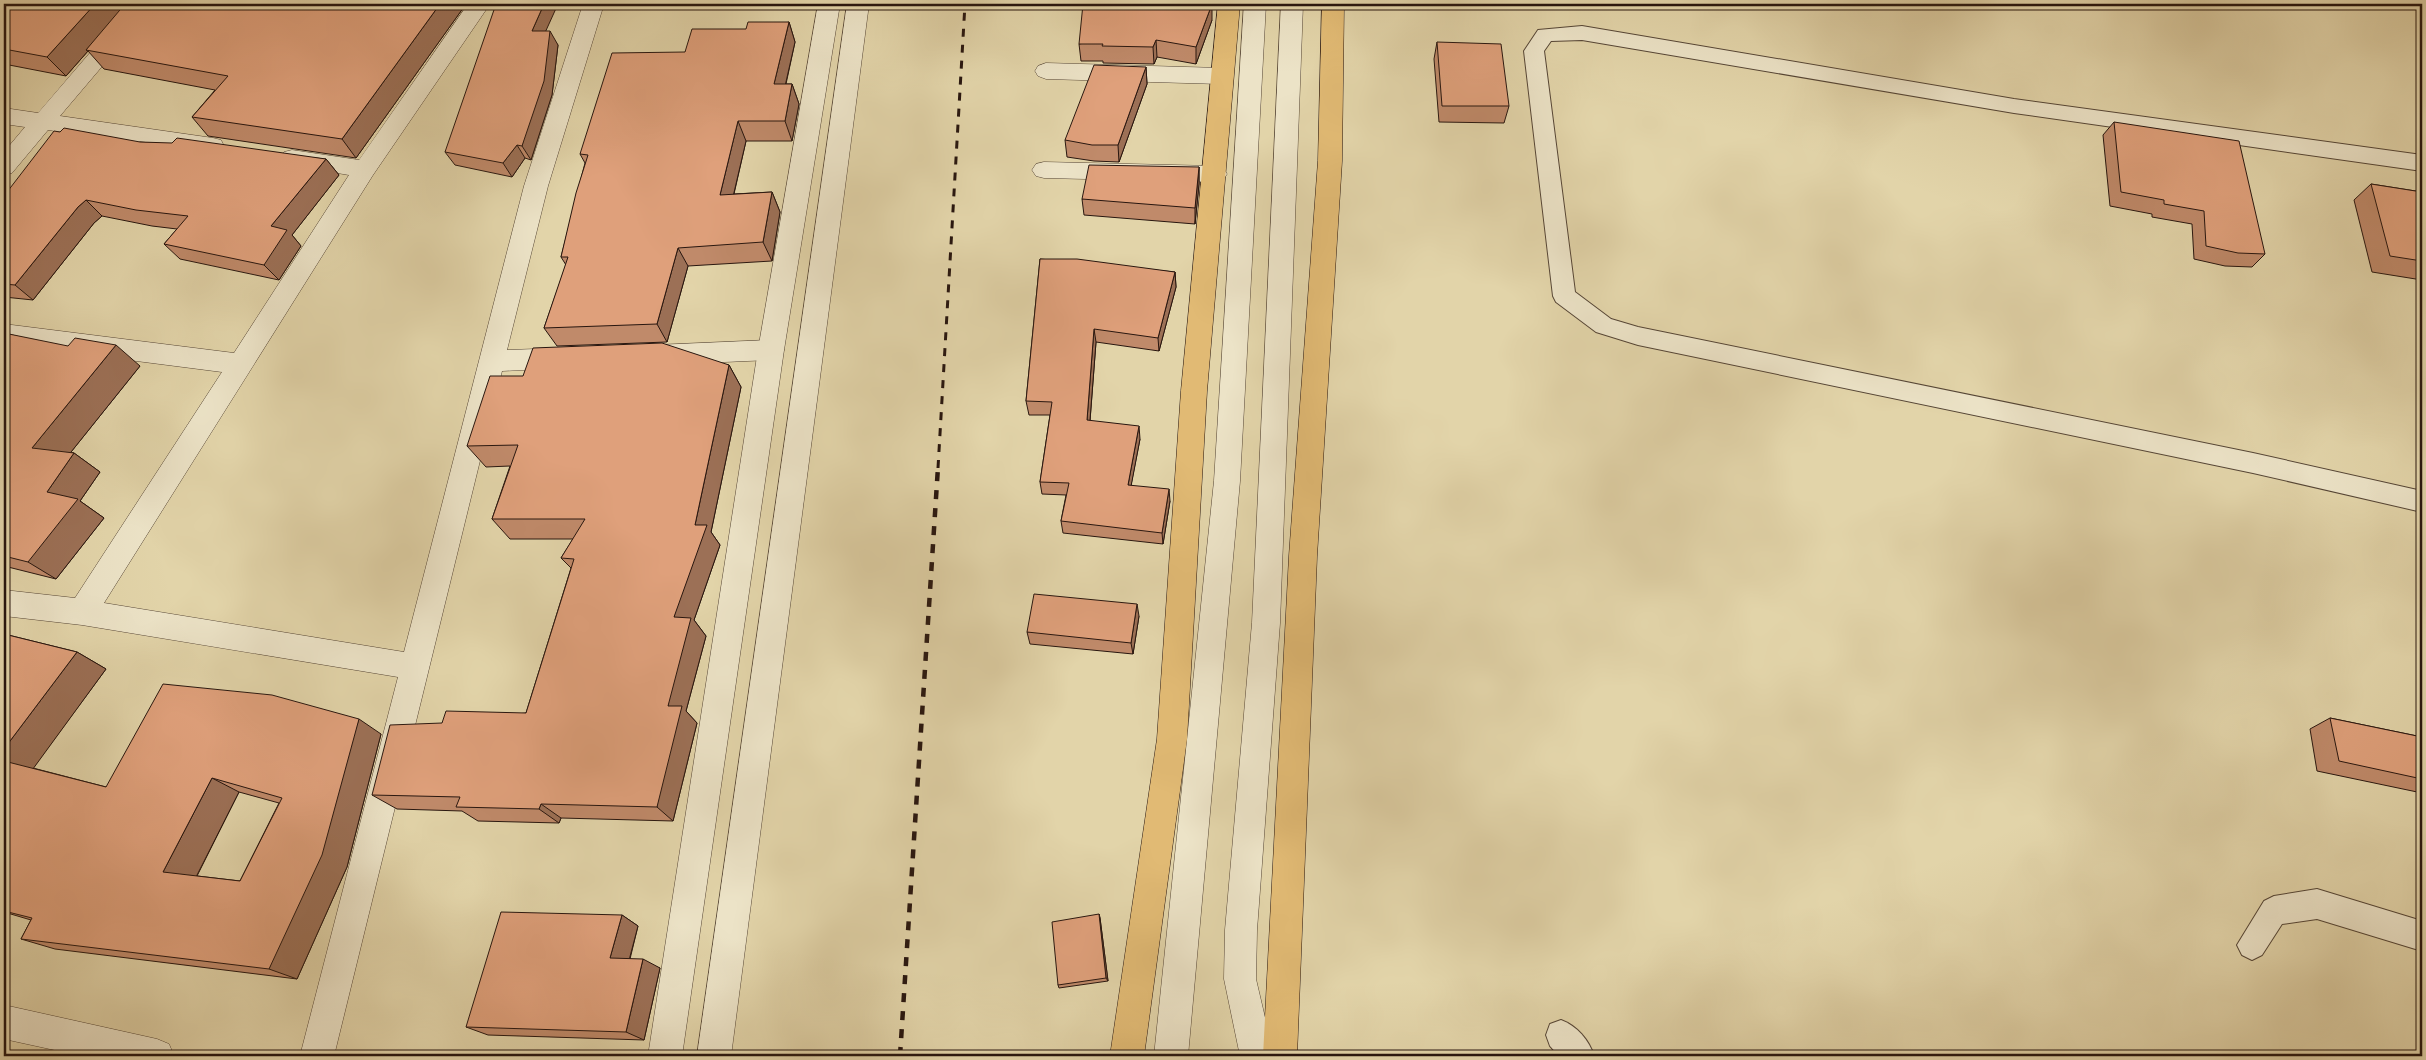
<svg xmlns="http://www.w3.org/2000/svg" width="2426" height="1060" font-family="'IM FELL Double Pica',serif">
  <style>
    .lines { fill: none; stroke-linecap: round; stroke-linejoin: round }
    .service-casing { stroke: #564636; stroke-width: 2 }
    .minor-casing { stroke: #564636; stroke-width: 1 }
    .tertiary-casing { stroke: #564636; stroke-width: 1 }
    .primary-casing { stroke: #28160f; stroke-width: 1 }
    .service { fill: #ece3c7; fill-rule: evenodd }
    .minor { fill: #ece3c7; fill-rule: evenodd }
    .tertiary { fill: #ece3c7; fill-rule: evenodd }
    .primary { fill: #e1ba74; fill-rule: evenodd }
    .rail-far1 { stroke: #28160f; stroke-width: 3; stroke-dasharray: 8 8; stroke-linecap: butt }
    .rail { stroke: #28160f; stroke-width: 4.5; stroke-dasharray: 9 9; stroke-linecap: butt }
    .wall { fill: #c08a6a; stroke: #28160f; fill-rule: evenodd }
    .shaded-wall { fill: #9c7056; stroke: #28160f }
    .building { fill: #dfa07b; stroke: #28160f; fill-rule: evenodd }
  </style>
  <rect width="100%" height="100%" fill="#e2d4a9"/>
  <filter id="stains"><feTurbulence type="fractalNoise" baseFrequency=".004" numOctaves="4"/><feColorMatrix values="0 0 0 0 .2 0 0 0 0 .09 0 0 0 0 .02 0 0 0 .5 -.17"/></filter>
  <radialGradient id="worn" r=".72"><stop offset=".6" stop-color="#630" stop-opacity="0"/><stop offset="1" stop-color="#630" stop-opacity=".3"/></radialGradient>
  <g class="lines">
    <g class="service-casing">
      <g id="service">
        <path d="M1582,26L2014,99L2422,155V171L2014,113L1582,40L1551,41L1544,51L1575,292L1611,319L1638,327L2253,453L2422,491V512L2253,473L1638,345L1596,332L1556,302L1553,296L1524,51L1538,30Z"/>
        <path d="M2317,889L2422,921V951L2317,919L2282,924L2262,955L2252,960L2242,955L2237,945L2264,901L2274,896Z"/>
        <path d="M1561,1020C1577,1026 1589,1040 1594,1056H1559L1550,1046L1546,1035L1550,1024Z"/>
      </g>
    </g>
    <g class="minor-casing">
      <g id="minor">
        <path d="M132,4H155L60,116L213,138L221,140L224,146L221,152L213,154L48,130L12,173L4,175V152L25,127L4,124V108L38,113Z"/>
        <path d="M468,4H490L373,175L104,603L404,652L524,186L583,4H604L548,186L507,350L565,348L574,351L578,358L574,365L565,368L502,371L334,1056H300L398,677L82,625L4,616V590L75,598L222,372L4,344V324L234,353L349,175L284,164L280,158L284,152L292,150L359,160Z"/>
        <path d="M1046,63L1221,68L1229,71L1232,76L1229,81L1221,84L1046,79L1038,76L1035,71L1038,66Z"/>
        <path d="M1044,162L1215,166L1223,168L1227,174L1223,180L1215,182L1044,178L1036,176L1032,170L1036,164Z"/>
        <path d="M771,340L780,343L784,350L780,357L771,360L656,365L647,362L643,355L647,348L656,345Z"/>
      </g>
    </g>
    <g class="tertiary-casing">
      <g id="tertiary">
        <path d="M818,4H840L784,350L682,1056H648L758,350Z"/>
        <path d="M847,4H869L731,1056H697Z"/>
        <path d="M1244,4H1266L1240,481L1188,1056H1154L1214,481Z"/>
        <path d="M1281,4H1303L1280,623L1257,930L1256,979L1274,1056H1240L1224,979L1225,930L1252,623Z"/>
        <path d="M4,1005L157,1039L169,1044L174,1056H82L4,1039Z"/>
      </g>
    </g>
    <g class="primary-casing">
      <g id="primary">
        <path d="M1218,4H1240L1207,391L1187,739L1144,1056H1110L1157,739L1181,391Z"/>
        <path d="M1322,4H1344L1342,161L1317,556L1297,1056H1263L1289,556L1318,161Z"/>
      </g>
    </g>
    <use href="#service" class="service"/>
    <use href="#minor" class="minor"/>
    <use href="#tertiary" class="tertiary"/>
    <use href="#primary" class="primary"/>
    <path class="rail-far1" d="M938,468L965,4"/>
    <path class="rail" d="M900,1056L938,467"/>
  </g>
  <g class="wall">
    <path d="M4,4H466L356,158L208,136L192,117L215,90L104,69L88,51L66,76L4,64Z"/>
    <path d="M1212,20L1196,64L1157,57L1154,64L1103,63V61H1081L1079,44Z"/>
    <path d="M789,22L795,42L786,84H792L799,104L792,141H746L734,194L772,192L780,212L772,261L688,266L667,342L557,346L544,328L566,265L561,257L585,163L580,154L685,52Z"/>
    <path d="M546,31L558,45L552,95L531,160L525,158L512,177L455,165L445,152Z"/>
    <path d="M1437,42L1509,106L1504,123L1439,122L1434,59Z"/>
    <path d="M1146,67L1147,84L1119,162L1094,161L1067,157L1065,140Z"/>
    <path d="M2114,122L2265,254L2252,267L2225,266L2194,259L2192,224L2152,217V214L2110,206L2103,135Z"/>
    <path d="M140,142L326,159L339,175L292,235L301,246L279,280L180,259L164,244L177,229L152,226L102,216L94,223L33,300L4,297V196Z"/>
    <path d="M1199,167V184L1195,224L1084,215L1082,199Z"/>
    <path d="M2371,184L2422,192V280L2372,272L2354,200Z"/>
    <path d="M1040,259L1175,272L1176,287L1159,351L1096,342L1090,421L1140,439L1131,485L1170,501L1163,544L1063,533L1061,521L1066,495L1042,494L1040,482L1050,415H1029L1026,401Z"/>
    <path d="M4,333L140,366L71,452L74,453L100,472L80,501L104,518L56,579L4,566Z"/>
    <path d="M729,365L741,387L711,532L720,545L694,620L706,636L686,711L697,723L673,821L561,818L559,823L478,821L462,811L397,809L372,795L442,723L526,713L571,568L561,558L573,539H510L492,519L510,466L486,467L467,446L523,376Z"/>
    <path d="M1139,616L1133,654L1030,644L1027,632Z"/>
    <path d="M4,634L77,652L106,669L33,768L106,787L381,734L347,867L297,979L55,949L21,939L31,920L4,912ZM239,792L279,803L240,881L197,876Z"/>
    <path d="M2330,718L2422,737V793L2317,771L2310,729Z"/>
    <path d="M1099,914L1100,918L1108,981L1059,988L1058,985Z"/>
    <path d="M622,915L638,926L630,959L660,968L644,1040L488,1035L466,1027Z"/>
  </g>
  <g class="shaded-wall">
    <path d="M95,4H130L86,50L88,51L66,76L47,57Z"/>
    <path d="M440,4H466L356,158L342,139Z"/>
    <path d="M544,4H558L539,46L532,31Z"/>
    <path d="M1212,4V20L1196,64V47Z"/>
    <path d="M789,22L795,42L781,104L774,84Z"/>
    <path d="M550,31L558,45L552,95L531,160L522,146Z"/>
    <path d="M1156,40L1157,57L1154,64L1153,47Z"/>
    <path d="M1146,67L1147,84L1119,162L1118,145Z"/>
    <path d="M792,84L799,104L792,141L785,121Z"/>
    <path d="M738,121L746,141L729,214L720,195Z"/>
    <path d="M517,145L525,158L512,177L503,163Z"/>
    <path d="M326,159L339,175L292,235L301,246L279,280L264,265L271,226Z"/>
    <path d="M1199,167V184L1195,224V208Z"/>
    <path d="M772,192L780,212L772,261L763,242Z"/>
    <path d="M86,200L102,216L94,223L33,300L15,285L78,207Z"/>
    <path d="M678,248L688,266L667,342L657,324Z"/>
    <path d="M1175,272L1176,287L1159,351L1158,338Z"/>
    <path d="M1094,329L1096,342L1089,433L1087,420Z"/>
    <path d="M116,345L140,366L59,467L32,448Z"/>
    <path d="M729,365L741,387L711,532L720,545L694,620L706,636L686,711L697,723L673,821L657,807L668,706L674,617L695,525Z"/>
    <path d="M1139,426L1140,439L1129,497L1128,485Z"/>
    <path d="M74,453L100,472L80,501L104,518L56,579L28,562L47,492Z"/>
    <path d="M1169,489L1170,501L1163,544L1162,533Z"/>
    <path d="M1137,604L1139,616L1133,654L1131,643Z"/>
    <path d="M77,652L106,669L30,773L4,762V749Z"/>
    <path d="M359,719L381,734L347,867L297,979L269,969Z"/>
    <path d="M212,778L239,792L193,883L163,872Z"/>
    <path d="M541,804L561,818L559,823L539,809Z"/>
    <path d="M1099,914L1100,918L1108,981L1106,978Z"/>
    <path d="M622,915L638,926L627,968L610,958Z"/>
    <path d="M643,959L660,968L644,1040L626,1032Z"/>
  </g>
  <g class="building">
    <path d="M4,4H95L47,57L4,49Z"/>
    <path d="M125,4H440L342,139L192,117L228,76L86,50Z"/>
    <path d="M496,4H544L532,31H550L544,81L522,146L517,145L503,163L445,152Z"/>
    <path d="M1083,4H1212L1196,47L1156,40L1153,47L1102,46L1103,44H1079Z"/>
    <path d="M748,22H789L774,84H792L785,121H738L720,195L772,192L763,242L678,248L657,324L544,328L568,257H561L576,193L588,155L580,154L612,53L685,52L692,29H746Z"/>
    <path d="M1437,42L1501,44L1509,106H1442Z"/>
    <path d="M1094,65L1146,67L1118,145H1092L1065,140Z"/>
    <path d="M2114,122L2239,141L2265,254L2238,253L2206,246L2204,211L2164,204V200L2121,192Z"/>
    <path d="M64,128L140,142L172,143L177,138L326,159L271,226L287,230L264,265L164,244L188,216L136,210L86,200L78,207L15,285L4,284V196L54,131L60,132Z"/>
    <path d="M1089,165L1199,167L1195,208L1082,199Z"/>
    <path d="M2371,184L2422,192V261L2390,256Z"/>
    <path d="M1040,259H1077L1175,272L1158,338L1094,329L1087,420L1139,426L1128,485L1169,489L1162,533L1061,521L1069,483L1040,482L1052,402L1026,401Z"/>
    <path d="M4,333L68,346L75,338L116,345L32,448L74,453L47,492L78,499L28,562L4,556Z"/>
    <path d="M662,343L729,365L695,525H707L674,617L691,618L668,706H682L657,807L541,804L539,809L456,807L460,797L372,795L390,725L442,723L446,711L526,713L574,559L561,558L585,519H492L518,445L467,446L490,376H523L533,348Z"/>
    <path d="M1034,594L1137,604L1131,643L1027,632Z"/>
    <path d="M4,634L77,652L4,749Z"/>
    <path d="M163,684L272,695L359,719L322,855L269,969L21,939L32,918L4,911V761L106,787ZM212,778L282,798L240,881L163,872Z"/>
    <path d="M2330,718L2422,737V779L2339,761Z"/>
    <path d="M501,912L622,915L610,958L643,959L626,1032L466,1027Z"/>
    <path d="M1099,914L1106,978L1058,985L1052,922Z"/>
  </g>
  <rect width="2426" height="1060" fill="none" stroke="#e2d4a9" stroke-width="20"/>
  <rect x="5" y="5" width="2416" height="1050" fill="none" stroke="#28160f" stroke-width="2.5"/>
  <rect x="10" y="10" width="2406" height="1040" fill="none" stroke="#28160f"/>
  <rect width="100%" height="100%" filter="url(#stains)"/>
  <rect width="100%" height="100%" fill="url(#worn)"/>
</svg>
